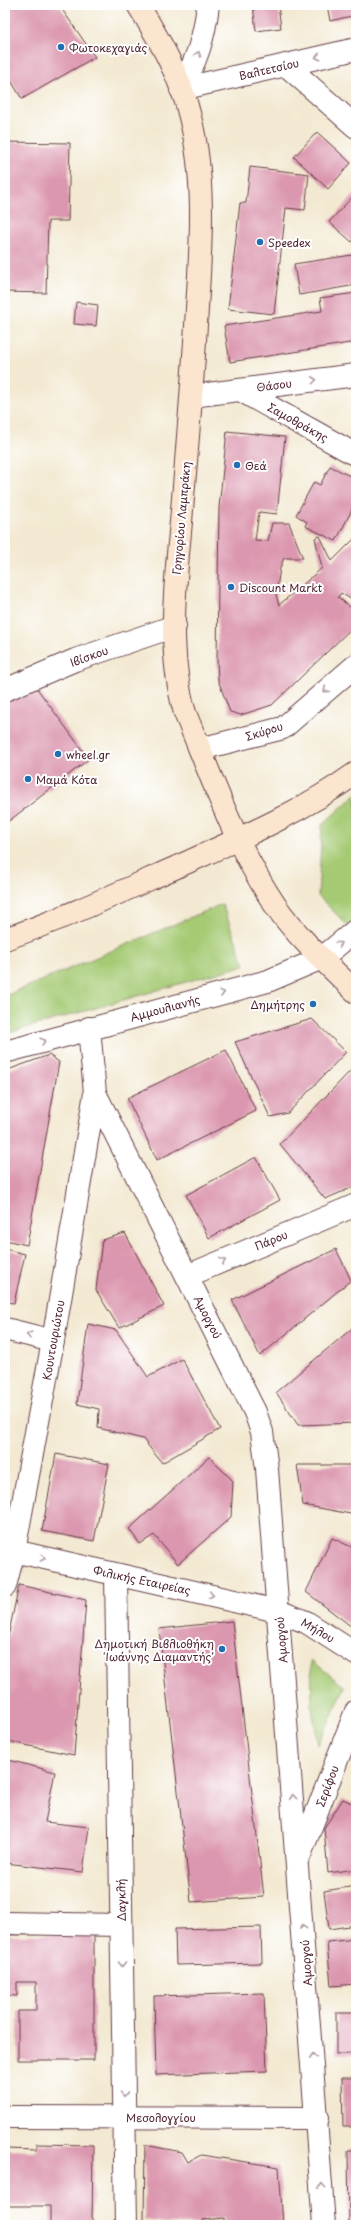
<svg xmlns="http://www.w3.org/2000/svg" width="361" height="2230" font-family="'Playpen Sans',sans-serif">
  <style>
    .green { fill: #a5ca73; stroke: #78744f }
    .building { fill: #db97af }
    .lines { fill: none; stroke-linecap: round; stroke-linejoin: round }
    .street-casing { stroke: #633d44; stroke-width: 24 }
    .secondary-casing { stroke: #633d44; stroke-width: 24 }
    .street { stroke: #fff; stroke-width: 22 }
    .secondary { stroke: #fbe5cf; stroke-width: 22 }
    .oneway { stroke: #ae9aa0 }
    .poi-dot { fill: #1f6fb2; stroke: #fff; stroke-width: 1.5 }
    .labels { text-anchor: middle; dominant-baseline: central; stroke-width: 4; stroke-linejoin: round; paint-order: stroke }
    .poi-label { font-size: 11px; fill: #4a1f2b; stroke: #fff; text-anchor: start }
    .street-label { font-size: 11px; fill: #4a1f2b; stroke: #fff }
  </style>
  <rect width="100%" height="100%" fill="#fff"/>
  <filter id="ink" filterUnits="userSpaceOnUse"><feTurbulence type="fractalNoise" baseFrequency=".025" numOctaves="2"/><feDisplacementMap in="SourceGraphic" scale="8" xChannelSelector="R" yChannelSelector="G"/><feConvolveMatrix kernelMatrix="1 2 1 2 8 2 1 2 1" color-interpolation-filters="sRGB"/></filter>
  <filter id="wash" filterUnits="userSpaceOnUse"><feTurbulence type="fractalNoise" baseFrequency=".012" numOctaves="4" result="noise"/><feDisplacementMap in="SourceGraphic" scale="16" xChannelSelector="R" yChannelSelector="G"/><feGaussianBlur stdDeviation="0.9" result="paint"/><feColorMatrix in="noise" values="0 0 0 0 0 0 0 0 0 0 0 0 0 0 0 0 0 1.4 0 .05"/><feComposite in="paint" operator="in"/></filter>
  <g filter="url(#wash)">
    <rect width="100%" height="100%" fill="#f3e9d2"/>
    <g class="green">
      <path d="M356,794V922L349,927L318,896L322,825Z"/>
      <path d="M222,904L245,965L5,1034V996Z"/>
      <path d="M311,1660L345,1687L318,1745L312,1708Z"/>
    </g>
    <g id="blocks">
      <g class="building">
        <path d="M5,5H59L95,57L22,99L5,71Z"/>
        <path d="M253,5H278L281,28L256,31Z"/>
        <path d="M327,5H356V15L330,21Z"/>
        <path d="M317,132L351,163L328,189L294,157Z"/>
        <path d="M5,142L70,143L68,221H48L46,293L5,292Z"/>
        <path d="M250,167L309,174L305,210L286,208L274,314L228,309L240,203H246Z"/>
        <path d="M356,193V237L352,242L329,222Z"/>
        <path d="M352,255L356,285L299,295L294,264Z"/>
        <path d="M356,293V342L230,362L224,326L322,311L320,298Z"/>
        <path d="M76,302L98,305L96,326L74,324Z"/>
        <path d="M227,431L285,437L277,514L259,512L255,540L268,541L272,523H289L303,558H284L280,568L276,595L279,605L322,568L315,538L320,536L332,561L356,537V600L354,601L341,593L338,597L356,612V624L272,705L241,715L230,712L218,680L217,660L219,508Z"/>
        <path d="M330,466L356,479V502L336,541L305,526L307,522L296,515L314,482L320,485Z"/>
        <path d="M33,683L89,759L5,824V703Z"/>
        <path d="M312,1019L346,1052L288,1113L270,1117L235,1042Z"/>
        <path d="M226,1050L256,1111L157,1160L127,1098Z"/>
        <path d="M49,1055L59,1062L27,1245L5,1240V1071Z"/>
        <path d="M356,1065V1186L325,1199L280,1144Z"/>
        <path d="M256,1157L280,1200L209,1238L186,1195Z"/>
        <path d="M125,1233L164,1306L119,1328L96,1290L102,1240Z"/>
        <path d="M5,1249L25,1254L14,1303L5,1302Z"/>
        <path d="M336,1249L351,1280L260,1356L232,1300Z"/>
        <path d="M88,1324L116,1330L148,1377L182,1359L220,1429L162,1463L143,1439L98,1428L99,1409L77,1404Z"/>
        <path d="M356,1325V1423L298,1425L276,1392Z"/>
        <path d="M5,1360L10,1361L6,1381H5Z"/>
        <path d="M56,1454L109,1464L94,1541L42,1531Z"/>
        <path d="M209,1457L233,1481L231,1517L178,1564L154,1535L140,1544L129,1529Z"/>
        <path d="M297,1465H356V1515L303,1505Z"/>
        <path d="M332,1538L356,1549V1630L306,1592Z"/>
        <path d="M19,1585L86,1600L74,1755L5,1741V1651Z"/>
        <path d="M232,1621L264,1897L191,1902L159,1629Z"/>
        <path d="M5,1759L55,1772L45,1822L89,1827L83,1872L5,1863Z"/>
        <path d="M343,1799L356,1805V1869L328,1873L324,1828Z"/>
        <path d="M356,1886V1925L329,1929L324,1891Z"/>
        <path d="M261,1927L262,1963L176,1965L175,1929Z"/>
        <path d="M94,1934V2060H18V2011H36V1982H17V1996L5,1995V1935Z"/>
        <path d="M356,1939V1984L331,1986L327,1942Z"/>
        <path d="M264,1993L267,2071L156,2075L154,1996Z"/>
        <rect x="336" y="2013" width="20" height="41"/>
        <path d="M342,2078H356V2127H343Z"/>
        <path d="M36,2144L93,2145L92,2225H39V2222L50,2223V2206H5V2149L36,2150Z"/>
        <path d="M145,2145L182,2152L188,2162L201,2155L279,2167L283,2225H224V2218L203,2220L204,2225H181L144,2220Z"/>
        <path d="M348,2150H356V2225H349Z"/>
      </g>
    </g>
  </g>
  <g filter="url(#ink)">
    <use href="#blocks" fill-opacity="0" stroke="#633d44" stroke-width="1"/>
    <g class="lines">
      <g class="street-casing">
        <g id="street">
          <path d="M286,65L356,127"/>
          <path d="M181,89L356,49"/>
          <path d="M181,89C197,59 204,39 208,5"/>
          <path d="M240,390L356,455"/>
          <path d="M192,396L356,375"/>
          <path d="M5,690L75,660L175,626"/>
          <path d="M200,749L283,728L356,665"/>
          <path d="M5,1052L268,981L322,958L356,930"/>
          <path d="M95,1093L255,1412L262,1432L267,1469L324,2225"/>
          <path d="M187,1276L356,1205"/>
          <path d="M5,1329L53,1341"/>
          <path d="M5,1549L278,1611L306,1622L356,1654"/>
          <path d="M116,1575L126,2225"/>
          <path d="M5,1586L14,1551L53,1341L95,1093L89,1028"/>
          <path d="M300,1855L356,1711"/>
          <path d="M5,1923L121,1925"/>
          <path d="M5,2117L318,2118"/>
        </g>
      </g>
      <g class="secondary-casing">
        <g id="secondary">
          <path d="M138,5C159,39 181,77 190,117C206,179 201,245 197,308C193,380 187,451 181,522C175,585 167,651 185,713C212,778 236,847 275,905C297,937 328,965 356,992"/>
          <path d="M5,939C62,919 116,894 170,870C234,841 299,814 356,773"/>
        </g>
      </g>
      <use href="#street" class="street"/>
      <use href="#secondary" class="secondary"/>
    </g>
    <defs><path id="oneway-chevron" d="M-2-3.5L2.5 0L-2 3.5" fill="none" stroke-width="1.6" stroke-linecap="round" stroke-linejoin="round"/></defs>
    <g class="oneway">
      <use href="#oneway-chevron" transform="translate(198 54) rotate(-71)"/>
      <use href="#oneway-chevron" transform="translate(318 57) rotate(167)"/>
      <use href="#oneway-chevron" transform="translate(314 380) rotate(-7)"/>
      <use href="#oneway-chevron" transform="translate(326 690) rotate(139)"/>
      <use href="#oneway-chevron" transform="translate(339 944) rotate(-39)"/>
      <use href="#oneway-chevron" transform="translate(222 993) rotate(-15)"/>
      <use href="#oneway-chevron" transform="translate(43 1041) rotate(-16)"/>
      <use href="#oneway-chevron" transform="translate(223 1261) rotate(-23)"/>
      <use href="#oneway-chevron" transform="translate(29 1335) rotate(-166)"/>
      <use href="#oneway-chevron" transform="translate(43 1558) rotate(13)"/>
      <use href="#oneway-chevron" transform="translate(211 1595) rotate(12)"/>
      <use href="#oneway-chevron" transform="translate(293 1797) rotate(-95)"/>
      <use href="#oneway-chevron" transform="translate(303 1927) rotate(-94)"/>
      <use href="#oneway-chevron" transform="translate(122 1964) rotate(89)"/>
      <use href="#oneway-chevron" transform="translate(313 2056) rotate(-94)"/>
      <use href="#oneway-chevron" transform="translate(124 2094) rotate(89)"/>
      <use href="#oneway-chevron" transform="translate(322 2186) rotate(-94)"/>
    </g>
  </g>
  <g class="poi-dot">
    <circle cx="61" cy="47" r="4"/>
    <circle cx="260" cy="242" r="4"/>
    <circle cx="237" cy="465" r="4"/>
    <circle cx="231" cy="587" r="4"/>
    <circle cx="58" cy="754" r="4"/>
    <circle cx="28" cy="779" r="4"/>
    <circle cx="313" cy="1004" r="4"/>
    <circle cx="222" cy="1649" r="4"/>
  </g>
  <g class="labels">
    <g class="poi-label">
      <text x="69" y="47">Φωτοκεχαγιάς</text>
      <text x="268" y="242">Speedex</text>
      <text x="245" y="465">Θεά</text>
      <text x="239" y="587">Discount Markt</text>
      <text x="66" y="754">wheel.gr</text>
      <text x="36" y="779">Μαμά Κότα</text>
      <text x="305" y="1004" text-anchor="end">Δημήτρης</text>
      <text x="214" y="1643" text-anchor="end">Δημοτική Βιβλιοθήκη<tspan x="214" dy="13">'Ιωάννης Διαμαντής'</tspan></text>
    </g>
    <g class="street-label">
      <text transform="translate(269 69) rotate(-13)">Βαλτετσίου</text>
      <text transform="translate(274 385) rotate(-7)">Θάσου</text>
      <text transform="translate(298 422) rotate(29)">Σαμοθράκης</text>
      <text transform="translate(181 518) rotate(-85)">Γρηγορίου Λαμπράκη</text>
      <text transform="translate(89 656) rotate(-20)">Ιβίσκου</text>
      <text transform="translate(264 731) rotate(-17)">Σκύρου</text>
      <text transform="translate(165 1008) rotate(-15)">Αμμουλιανής</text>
      <text transform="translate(271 1240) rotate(-23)">Πάρου</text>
      <text transform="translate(208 1317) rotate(63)">Αμοργού</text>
      <text transform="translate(53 1340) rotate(-80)">Κουντουριώτου</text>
      <text transform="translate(142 1580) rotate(12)">Φιλικής Εταιρείας</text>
      <text transform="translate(318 1630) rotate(30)">Μήλου</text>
      <text transform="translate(281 1640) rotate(-95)">Αμοργού</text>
      <text transform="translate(327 1786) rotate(-69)">Σερίφου</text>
      <text transform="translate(121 1900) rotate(-91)">Δαγκλή</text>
      <text transform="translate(306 1963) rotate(-94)">Αμοργού</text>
      <text x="161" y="2117">Μεσολογγίου</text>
    </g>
  </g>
  <rect width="361" height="2230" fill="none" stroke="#fff" stroke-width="20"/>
</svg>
